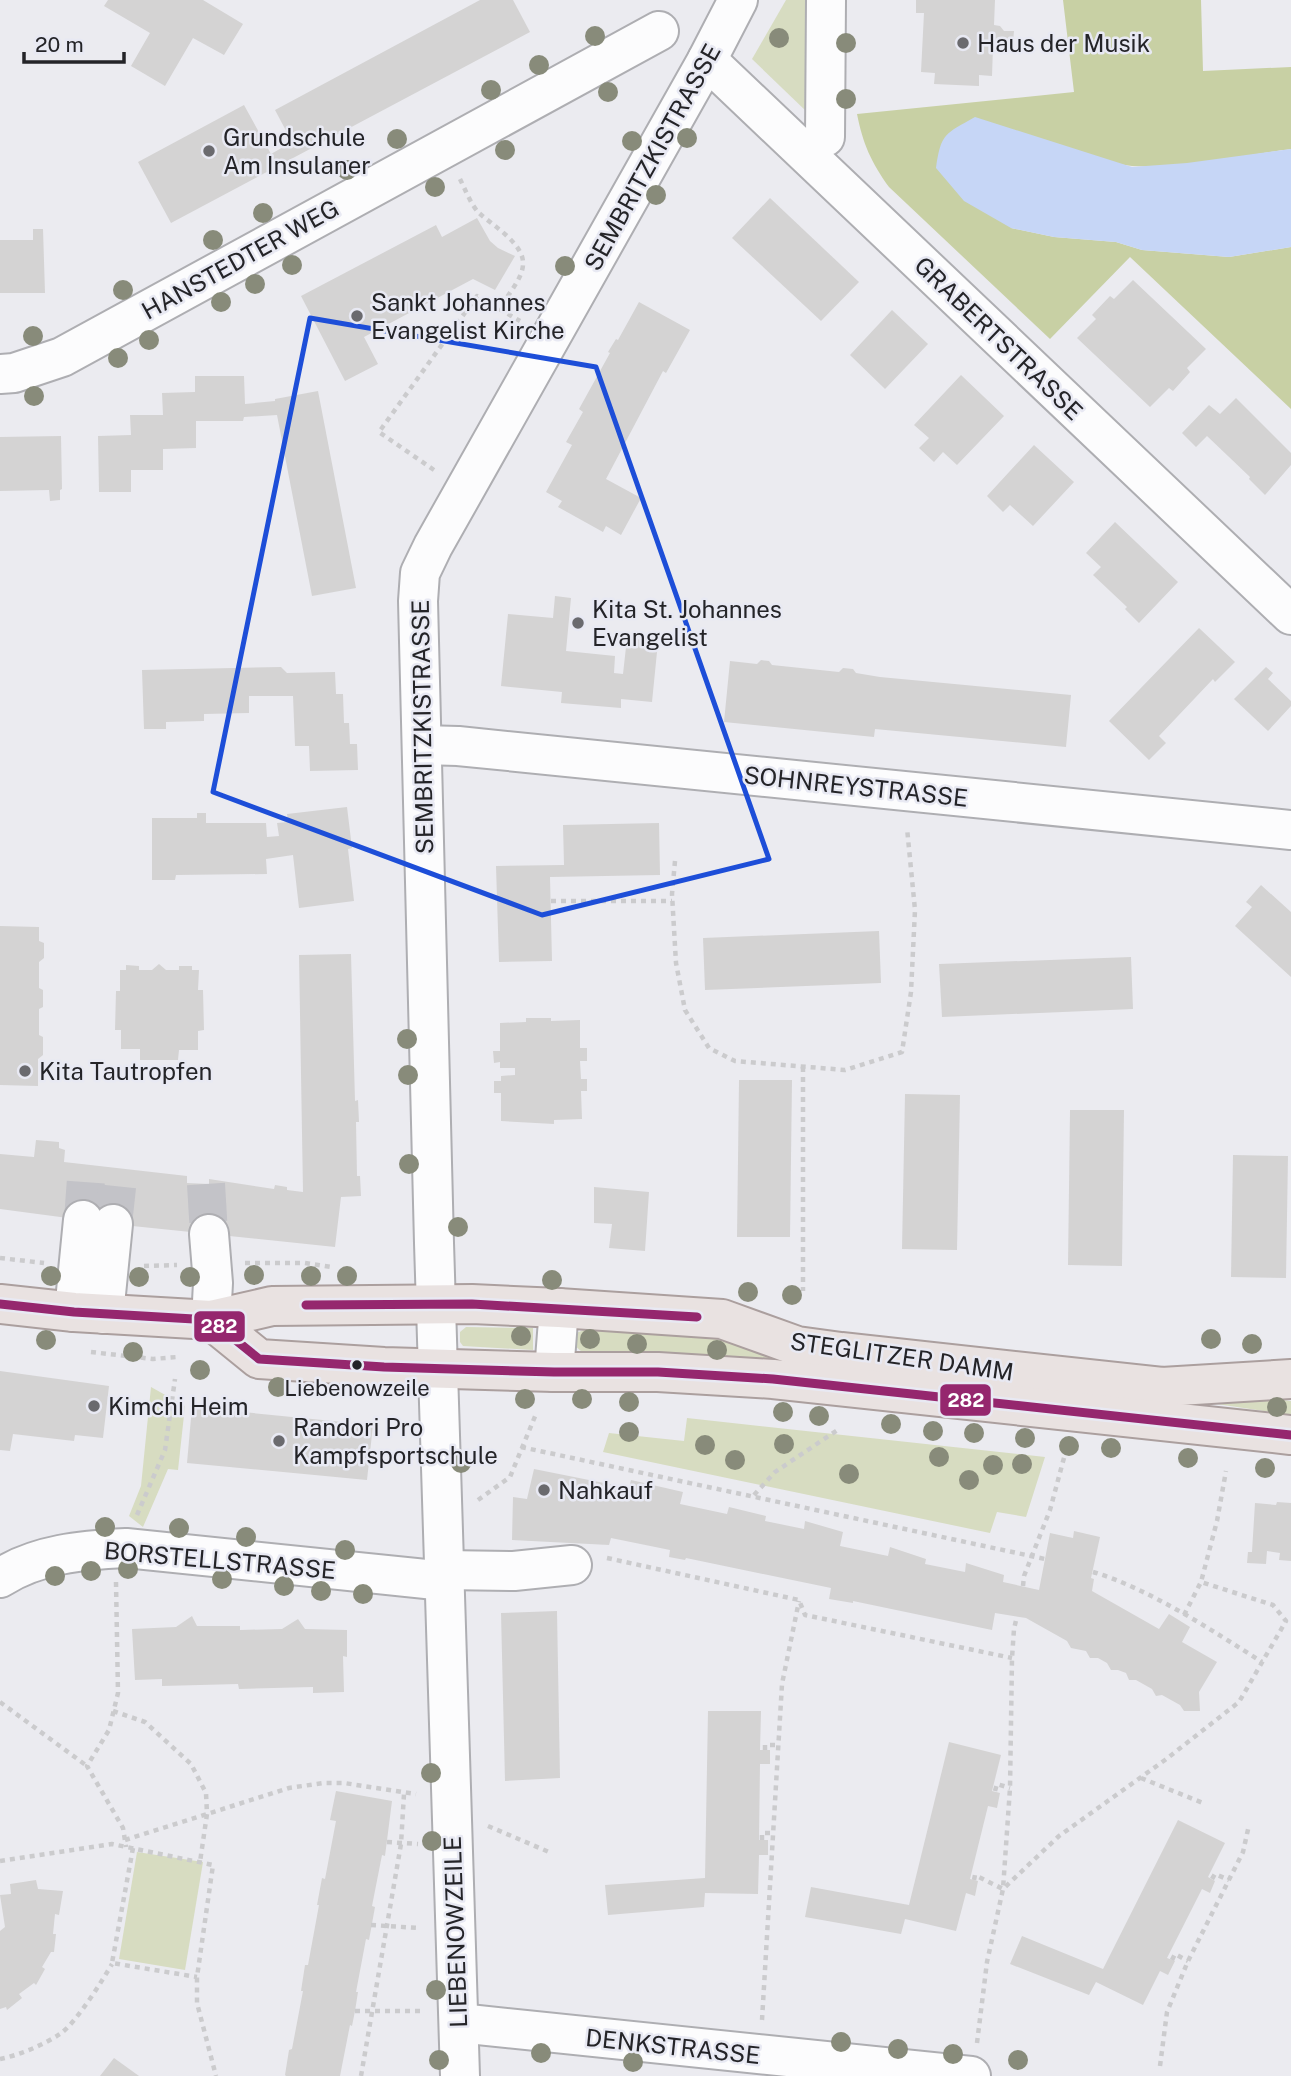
<svg xmlns="http://www.w3.org/2000/svg" width="1291" height="2076" font-family="'Public Sans',sans-serif">
  <style>
    .green { fill: #d7dcc1 }
    .forest { fill: #c8d0a4 }
    .water { fill: #c6d6f6 }
    .building { fill: #d4d3d3 }
    .lines { fill: none; stroke-linecap: round; stroke-linejoin: round }
    .minor-tunnel { stroke: #c3c3c8; stroke-width: 38; stroke-dasharray: 38 19; stroke-linecap: butt }
    .minor-casing { stroke: #aeaeb2; stroke-width: 42 }
    .major-casing { stroke: #ab9f9e; stroke-width: 42 }
    .path { stroke: #cbcbcd; stroke-width: 4.5; stroke-dasharray: 5 5; stroke-linecap: butt }
    .minor { stroke: #fcfcfd; stroke-width: 38 }
    .major { stroke: #e9e2e1; stroke-width: 38 }
    .bus-1-casing { stroke: #e8e9f3; stroke-width: 14 }
    .bus-1 { stroke: #95276e; stroke-width: 9 }
    .tree { fill: #888b7a }
    .marked { fill: none; stroke: #1d4ed8; stroke-width: 5; stroke-linejoin: round }
    .poi-dot { fill: #6a6a6e; stroke: #e8e9f3; stroke-width: 2.5 }
    .bus-dot { fill: #242428; stroke: #e8e9f3; stroke-width: 2.5 }
    .labels { text-anchor: middle; dominant-baseline: central; stroke-width: 5; stroke-linejoin: round; paint-order: stroke }
    .bus-label { font-size: 22px; fill: #242428; stroke: #e8e9f3 }
    .poi-label { font-size: 24px; fill: #242428; stroke: #e8e9f3; text-anchor: start }
    .street-label { font-size: 24px; fill: #242428; stroke: #e8e9f3 }
    .line-badge { stroke: #e8e9f3; stroke-width: 2.5 }
    .badge-label { font-size: 19px; text-anchor: middle; font-weight: bold; fill: #fff }
  </style>
  <rect width="100%" height="100%" fill="#ebebf0"/>
  <g class="green">
    <path d="M786,0H810L807,112L752,59Z"/>
    <path d="M466,1327L533,1328V1350L463,1346L460,1342V1332Z"/>
    <path d="M584,1330L710,1337L787,1360L786,1366L582,1352L574,1345L576,1333Z"/>
    <path d="M151,1387L185,1406L178,1470L168,1469L143,1527L129,1516L141,1486Z"/>
    <path d="M1269,1398L1291,1401V1415L1197,1401Z"/>
    <path d="M687,1418L1045,1457L1026,1517L997,1512L990,1533L603,1452L609,1433L684,1441Z"/>
    <path d="M137,1852L203,1862L185,1970L119,1959Z"/>
  </g>
  <path class="forest" d="M1063,0H1201L1203,71L1291,67V149C1243,155 1163,173 1118,164L1011,228L1054,237L1116,242L1142,250L1229,257L1291,247V409L1130,257L1050,339L889,187C871,162 863,144 857,114L1074,92Z"/>
  <path class="water" d="M975,117L1132,167L1187,163L1291,149V247L1229,257L1142,250L1116,242L1054,237L1011,228L964,201L936,168C941,133 945,134 975,117Z"/>
  <g class="building">
    <path d="M108,0H203L243,24L224,55L193,38L165,86L131,66L150,33L104,6Z"/>
    <path d="M480,0H513L530,32L171,223L138,162L244,105L271,154L292,142L275,110Z"/>
    <path d="M916,0H995L994,25L1000,26L1004,31H1014L1013,42H1003L993,47L992,76L979,75V86L934,84L935,73L921,72L924,13H916Z"/>
    <path d="M770,198L859,282L821,321L732,238Z"/>
    <path d="M477,218L490,241L498,248L515,256L495,290L473,279L364,337L378,364L345,381L301,296L436,225L442,237Z"/>
    <path d="M33,229H43L45,293H0V240H33Z"/>
    <path d="M1133,280L1206,349L1187,368L1190,372L1173,391L1169,388L1150,407L1077,338L1096,319L1092,315L1110,296L1114,299Z"/>
    <path d="M639,302L690,330L666,373L663,371L606,479L641,498L621,535L606,526L603,532L558,507L562,501L546,492L572,445L566,442L583,412L579,409L610,353L608,352L616,339L618,340Z"/>
    <path d="M892,310L928,344L885,389L850,355Z"/>
    <path d="M961,375L1004,416L957,465L943,452L934,462L919,448L929,438L914,425Z"/>
    <path d="M195,376H244L245,404L275,401V399L318,391L356,588L312,596L277,415L244,417L243,421H196V448L163,449V470H131V492H99L98,436L131,435L130,415H163L162,393L195,392Z"/>
    <path d="M1236,398L1291,453V465L1265,495L1249,479L1250,477L1207,436L1196,447L1182,433L1209,405L1220,414Z"/>
    <path d="M61,436L62,489L60,490V500L50,501L49,490L0,491V437Z"/>
    <path d="M1034,445L1074,482L1033,526L1010,505L1003,512L987,496Z"/>
    <path d="M1115,522L1178,582L1139,623L1125,609L1127,607L1093,575L1101,567L1086,553Z"/>
    <path d="M555,596L571,598L566,651L615,656L614,673L623,674L627,638L658,642L652,702L621,699V708L561,703L562,692L501,686L508,614L553,618Z"/>
    <path d="M1199,628L1235,662L1215,682L1213,679L1159,736L1166,743L1149,760L1109,721Z"/>
    <path d="M761,660L769,661L772,665L839,672L843,668L853,669L856,673L880,677L1071,695L1066,747L875,729L874,737L724,722L730,661L757,664Z"/>
    <path d="M281,667L287,673L335,672L336,694H343L344,723H349L350,744H357L358,770L310,771L309,746H295L293,696H249V713L204,714V721L166,722V729H144L142,670Z"/>
    <path d="M1266,667L1273,673L1268,679L1291,701V706L1268,731L1234,699Z"/>
    <path d="M347,807L352,848L348,849L354,901L299,908L293,855L266,859L267,874L176,875L175,880H152V818H197V813H206V823H266L267,837L279,836L277,823L288,822L287,814Z"/>
    <path d="M659,823L660,875L550,877L552,961L499,962L496,866L564,865L563,825Z"/>
    <path d="M1261,885L1291,912V977L1235,926L1252,907L1246,902Z"/>
    <path d="M0,926L39,927V941L44,943V958L39,962V988L43,990V1007L39,1009V1035L43,1037V1055L38,1059V1086L0,1085Z"/>
    <path d="M879,931L881,983L705,990L703,938Z"/>
    <path d="M351,954L355,1101L358,1100L359,1122H356L357,1176H360L361,1196L341,1197L335,1247L113,1224L0,1209V1154L34,1157L36,1140L59,1142V1148L65,1150L64,1162L187,1176V1183L209,1184V1179L274,1189L275,1185L287,1187V1190L303,1192L299,955Z"/>
    <path d="M1131,957L1133,1009L942,1017L939,964Z"/>
    <path d="M159,964L166,970H179V966H192V970H199L198,990H203L204,1030L198,1031V1050H179L178,1060H140V1049H121V1030H115L116,991H120V970H126V965L139,966V970H152Z"/>
    <path d="M526,1018H551V1021L580,1020V1048H587V1061H580L581,1079H587V1091H581L582,1119L554,1120V1124L501,1121V1093H494V1081H501V1076L515,1075V1068H500V1062L494,1063L493,1051H500V1023L526,1022Z"/>
    <path d="M739,1080H792L790,1237H737Z"/>
    <path d="M905,1094L960,1095L957,1250L902,1249Z"/>
    <path d="M1070,1110H1124L1122,1266L1068,1265Z"/>
    <path d="M1233,1155L1288,1156L1286,1278L1231,1277Z"/>
    <path d="M594,1187L649,1192L645,1251L609,1248L612,1224L594,1223Z"/>
    <path d="M0,1371L109,1386L103,1438L75,1435L74,1441L13,1434L10,1451L0,1450Z"/>
    <path d="M192,1407L373,1425L367,1480L187,1463Z"/>
    <path d="M534,1469L629,1488L631,1480L683,1492L680,1504L727,1514L729,1507L766,1516L765,1521L804,1529L805,1521L843,1532L840,1546L888,1556L890,1547L926,1559L925,1564L965,1572L966,1563L1004,1575L1003,1582L1039,1590L1050,1533L1073,1538L1074,1531L1100,1537L1091,1578L1094,1579L1092,1591L1159,1629L1169,1614L1190,1627L1182,1642L1217,1662L1199,1692L1200,1711H1184L1180,1705L1162,1695L1156,1696L1152,1689L1136,1680H1129L1126,1673L1118,1670H1111L1107,1663L1098,1658H1090L1086,1651L1071,1648L1067,1641L1026,1618L995,1613L992,1630L853,1601V1603L829,1599L831,1588L686,1558L685,1560L669,1557L670,1550L611,1538L609,1545L512,1540L513,1497L527,1499Z"/>
    <path d="M1277,1502L1291,1503V1561L1279,1560L1280,1553L1267,1551L1266,1564L1247,1563L1248,1552H1252L1255,1503L1276,1505Z"/>
    <path d="M557,1611L560,1778L505,1781L501,1613Z"/>
    <path d="M192,1616L197,1626H240V1630L282,1629L298,1619L305,1629L347,1630V1657L343,1656L344,1692L313,1693V1687L239,1689L238,1684L162,1686V1679L135,1680L132,1629L176,1627Z"/>
    <path d="M708,1711H761L760,1750H770V1764H760L759,1840H768V1855H759L758,1894L705,1893L704,1907L608,1915L605,1885L705,1878Z"/>
    <path d="M949,1742L1001,1755L992,1791L1000,1793L997,1808L988,1806L970,1879L978,1881L975,1896L966,1893L956,1931L905,1919L901,1934L805,1917L811,1887L909,1905Z"/>
    <path d="M336,1791L392,1801L385,1856L382,1855L372,1906L375,1907L369,1940L366,1939L356,1992H358L355,2011L352,2026L350,2025L340,2076H286L285,2075L289,2050L292,2049L303,1991H301L305,1965H308L319,1905H317L322,1878L325,1879L336,1821L330,1820Z"/>
    <path d="M1178,1820L1225,1843L1208,1877L1215,1881L1210,1893L1202,1889L1167,1958L1175,1961L1168,1975L1160,1971L1143,2005L1096,1982L1089,1995L1010,1964L1022,1936L1103,1969Z"/>
    <path d="M36,1880L38,1889L63,1891L59,1915L55,1914L53,1934H56L54,1952H51L42,1967L45,1969L36,1985L34,1983L19,1994L22,1998L7,2010L6,2007L0,2009V1931L5,1927L0,1895L11,1894L10,1884Z"/>
    <path d="M114,2058L139,2076H100Z"/>
  </g>
  <g class="lines">
    <g class="minor-tunnel">
      <path d="M206,1184L209,1234"/>
      <path d="M83,1220L87,1165"/>
      <path d="M113,1224L119,1169"/>
    </g>
    <g class="minor-casing">
      <g id="minor">
        <path d="M707,60L1291,615"/>
        <path d="M825,137L826,0"/>
        <path d="M0,374L14,373L62,357L659,31"/>
        <path d="M422,745L458,746L1291,830"/>
        <path d="M209,1234L213,1283L211,1320"/>
        <path d="M74,1312L83,1220"/>
        <path d="M104,1314L113,1224"/>
        <path d="M554,1372L559,1308"/>
        <path d="M444,1570L514,1571L572,1565"/>
        <path d="M0,1578C37,1554 83,1550 126,1548L445,1581"/>
        <path d="M459,2023L971,2076"/>
        <path d="M460,2076L434,1243L418,601L420,573L433,546L707,60L738,0"/>
      </g>
    </g>
    <g class="major-casing">
      <g id="major">
        <path d="M0,1304L74,1312L211,1320L272,1306L472,1304L559,1308L722,1319L797,1346L841,1352L1162,1387L1291,1379"/>
        <path d="M211,1320L259,1359L384,1367L554,1372H658L773,1379L1291,1435"/>
      </g>
    </g>
    <g class="path">
      <path d="M460,179C465,189 471,205 479,213C492,225 525,244 523,265C522,280 506,296 500,309"/>
      <path d="M434,470L379,432L477,296L520,321"/>
      <path d="M675,861L672,894L676,963L685,1010L709,1048L735,1061L845,1070L902,1052L911,992L915,910L907,828"/>
      <path d="M551,901H672"/>
      <path d="M803,1067V1291"/>
      <path d="M0,1258L44,1263"/>
      <path d="M245,1263H305L331,1267"/>
      <path d="M144,1266L177,1265"/>
      <path d="M91,1352L153,1359L177,1357"/>
      <path d="M521,1447L1045,1559"/>
      <path d="M754,1495L775,1472L839,1429"/>
      <path d="M478,1500L510,1477L536,1414"/>
      <path d="M137,1515L165,1450L175,1379"/>
      <path d="M607,1558L799,1600L805,1615L1012,1658"/>
      <path d="M1093,1572C1148,1588 1213,1631 1262,1662"/>
      <path d="M116,1582L118,1693L109,1730L87,1766L123,1828L126,1847"/>
      <path d="M1023,1586L1024,1576L1050,1510L1065,1454"/>
      <path d="M1184,1615L1201,1582L1217,1521L1226,1471"/>
      <path d="M0,1702L87,1766"/>
      <path d="M113,1711L145,1722L191,1764L206,1793L207,1814L200,1862"/>
      <path d="M765,1750V1745H778"/>
      <path d="M1141,1778L1203,1803"/>
      <path d="M995,1791L997,1784L1010,1788"/>
      <path d="M488,1826L549,1852"/>
      <path d="M125,1840L289,1788L323,1783H344L416,1794"/>
      <path d="M762,1840V1833H773"/>
      <path d="M387,1842L418,1844"/>
      <path d="M133,1848L112,1963L197,1977"/>
      <path d="M0,1861L112,1844L213,1865L197,1977V2003L216,2076"/>
      <path d="M1212,1879L1215,1874L1229,1880"/>
      <path d="M974,1880L975,1875L1003,1889L1059,1836L1165,1760L1239,1702L1286,1621L1273,1605L1201,1582"/>
      <path d="M371,1925L419,1928"/>
      <path d="M1172,1960L1175,1954L1188,1961"/>
      <path d="M355,2011H424"/>
      <path d="M762,2020L782,1684L799,1601"/>
      <path d="M977,2043L987,1962L1003,1889L1010,1788L1012,1658L1014,1629L1017,1616"/>
      <path d="M0,2059C20,2055 43,2045 60,2034C76,2023 102,1981 112,1964"/>
      <path d="M1160,2066L1167,2012L1188,1961L1243,1852L1249,1825"/>
      <path d="M361,2076L401,1844L404,1794"/>
    </g>
    <use href="#minor" class="minor"/>
    <use href="#major" class="major"/>
    <g class="bus-1-casing">
      <g id="bus-1">
        <path d="M0,1304L74,1312L211,1320L259,1359L384,1367L554,1372H658L773,1379L1291,1435"/>
        <path d="M306,1305L472,1304L697,1317"/>
      </g>
    </g>
    <use href="#bus-1" class="bus-1"/>
  </g>
  <g class="tree">
    <circle cx="595" cy="36" r="10"/>
    <circle cx="779" cy="38" r="10"/>
    <circle cx="846" cy="43" r="10"/>
    <circle cx="539" cy="65" r="10"/>
    <circle cx="491" cy="90" r="10"/>
    <circle cx="608" cy="92" r="10"/>
    <circle cx="846" cy="99" r="10"/>
    <circle cx="687" cy="138" r="10"/>
    <circle cx="397" cy="139" r="10"/>
    <circle cx="632" cy="141" r="10"/>
    <circle cx="505" cy="150" r="10"/>
    <circle cx="347" cy="170" r="10"/>
    <circle cx="435" cy="187" r="10"/>
    <circle cx="656" cy="195" r="10"/>
    <circle cx="263" cy="213" r="10"/>
    <circle cx="213" cy="240" r="10"/>
    <circle cx="292" cy="265" r="10"/>
    <circle cx="565" cy="266" r="10"/>
    <circle cx="255" cy="284" r="10"/>
    <circle cx="123" cy="290" r="10"/>
    <circle cx="221" cy="302" r="10"/>
    <circle cx="33" cy="336" r="10"/>
    <circle cx="149" cy="340" r="10"/>
    <circle cx="118" cy="358" r="10"/>
    <circle cx="34" cy="396" r="10"/>
    <circle cx="407" cy="1039" r="10"/>
    <circle cx="408" cy="1075" r="10"/>
    <circle cx="409" cy="1164" r="10"/>
    <circle cx="458" cy="1227" r="10"/>
    <circle cx="254" cy="1275" r="10"/>
    <circle cx="51" cy="1276" r="10"/>
    <circle cx="311" cy="1276" r="10"/>
    <circle cx="347" cy="1276" r="10"/>
    <circle cx="139" cy="1277" r="10"/>
    <circle cx="190" cy="1277" r="10"/>
    <circle cx="552" cy="1280" r="10"/>
    <circle cx="748" cy="1292" r="10"/>
    <circle cx="792" cy="1295" r="10"/>
    <circle cx="521" cy="1336" r="10"/>
    <circle cx="590" cy="1339" r="10"/>
    <circle cx="1211" cy="1339" r="10"/>
    <circle cx="46" cy="1340" r="10"/>
    <circle cx="637" cy="1344" r="10"/>
    <circle cx="1252" cy="1344" r="10"/>
    <circle cx="717" cy="1350" r="10"/>
    <circle cx="133" cy="1352" r="10"/>
    <circle cx="200" cy="1370" r="10"/>
    <circle cx="278" cy="1387" r="10"/>
    <circle cx="525" cy="1399" r="10"/>
    <circle cx="582" cy="1399" r="10"/>
    <circle cx="629" cy="1402" r="10"/>
    <circle cx="1277" cy="1407" r="10"/>
    <circle cx="783" cy="1412" r="10"/>
    <circle cx="819" cy="1416" r="10"/>
    <circle cx="891" cy="1424" r="10"/>
    <circle cx="933" cy="1431" r="10"/>
    <circle cx="629" cy="1432" r="10"/>
    <circle cx="974" cy="1433" r="10"/>
    <circle cx="1025" cy="1438" r="10"/>
    <circle cx="784" cy="1444" r="10"/>
    <circle cx="705" cy="1445" r="10"/>
    <circle cx="1069" cy="1446" r="10"/>
    <circle cx="1111" cy="1448" r="10"/>
    <circle cx="939" cy="1457" r="10"/>
    <circle cx="1188" cy="1458" r="10"/>
    <circle cx="735" cy="1460" r="10"/>
    <circle cx="461" cy="1463" r="10"/>
    <circle cx="1022" cy="1464" r="10"/>
    <circle cx="993" cy="1465" r="10"/>
    <circle cx="1265" cy="1468" r="10"/>
    <circle cx="849" cy="1474" r="10"/>
    <circle cx="969" cy="1480" r="10"/>
    <circle cx="105" cy="1527" r="10"/>
    <circle cx="179" cy="1528" r="10"/>
    <circle cx="246" cy="1537" r="10"/>
    <circle cx="345" cy="1550" r="10"/>
    <circle cx="128" cy="1569" r="10"/>
    <circle cx="91" cy="1571" r="10"/>
    <circle cx="55" cy="1576" r="10"/>
    <circle cx="222" cy="1579" r="10"/>
    <circle cx="284" cy="1586" r="10"/>
    <circle cx="321" cy="1591" r="10"/>
    <circle cx="363" cy="1594" r="10"/>
    <circle cx="431" cy="1773" r="10"/>
    <circle cx="432" cy="1841" r="10"/>
    <circle cx="436" cy="1990" r="10"/>
    <circle cx="841" cy="2042" r="10"/>
    <circle cx="898" cy="2049" r="10"/>
    <circle cx="541" cy="2053" r="10"/>
    <circle cx="953" cy="2054" r="10"/>
    <circle cx="439" cy="2060" r="10"/>
    <circle cx="1018" cy="2060" r="10"/>
    <circle cx="633" cy="2062" r="10"/>
  </g>
  <path class="marked" d="M310,318L596,367L769,859L542,915L213,792Z"/>
  <g class="poi-dot">
    <circle cx="963" cy="43" r="7"/>
    <circle cx="209" cy="151" r="7"/>
    <circle cx="357" cy="316" r="7"/>
    <circle cx="578" cy="623" r="7"/>
    <circle cx="25" cy="1071" r="7"/>
    <circle cx="94" cy="1406" r="7"/>
    <circle cx="279" cy="1441" r="7"/>
    <circle cx="544" cy="1490" r="7"/>
  </g>
  <circle class="bus-dot" cx="357" cy="1365" r="6"/>
  <g class="labels">
    <g class="bus-label">
      <text x="357" y="1388">Liebenowzeile</text>
    </g>
    <g class="poi-label">
      <text x="977" y="43">Haus der Musik</text>
      <text x="223" y="137">Grundschule<tspan x="223" dy="28">Am Insulaner</tspan></text>
      <text x="371" y="302">Sankt Johannes<tspan x="371" dy="28">Evangelist Kirche</tspan></text>
      <text x="592" y="609">Kita St. Johannes<tspan x="592" dy="28">Evangelist</tspan></text>
      <text x="39" y="1071">Kita Tautropfen</text>
      <text x="108" y="1406">Kimchi Heim</text>
      <text x="293" y="1427">Randori Pro<tspan x="293" dy="28">Kampfsportschule</tspan></text>
      <text x="558" y="1490">Nahkauf</text>
    </g>
    <g class="street-label">
      <text transform="translate(652 157) rotate(-61)">SEMBRITZKISTRASSE</text>
      <text transform="translate(240 259) rotate(-29)">HANSTEDTER WEG</text>
      <text transform="translate(999 338) rotate(44)">GRABERTSTRASSE</text>
      <text transform="translate(422 727) rotate(-91)">SEMBRITZKISTRASSE</text>
      <text transform="translate(856 786) rotate(6)">SOHNREYSTRASSE</text>
      <text transform="translate(902 1356) rotate(8)">STEGLITZER DAMM</text>
      <text transform="translate(220 1560) rotate(5)">BORSTELLSTRASSE</text>
      <text transform="translate(455 1932) rotate(-92)">LIEBENOWZEILE</text>
      <text transform="translate(673 2046) rotate(6)">DENKSTRASSE</text>
    </g>
  </g>
  <g class="line-badge">
    <rect x="193" y="1310" width="53" height="33" rx="7" fill="#95276e"/>
    <rect x="939" y="1383" width="53" height="34" rx="7" fill="#95276e"/>
  </g>
  <g class="badge-label">
    <text x="219" y="1333">282</text>
    <text x="966" y="1407">282</text>
  </g>
  <path d="M24 52v10h100v-10" fill="none" stroke="#242428" stroke-width="3.5"/>
  <text x="35" y="52" font-size="21" fill="#242428" stroke="#e8e9f3" stroke-width="5" paint-order="stroke">20 m</text>
</svg>
